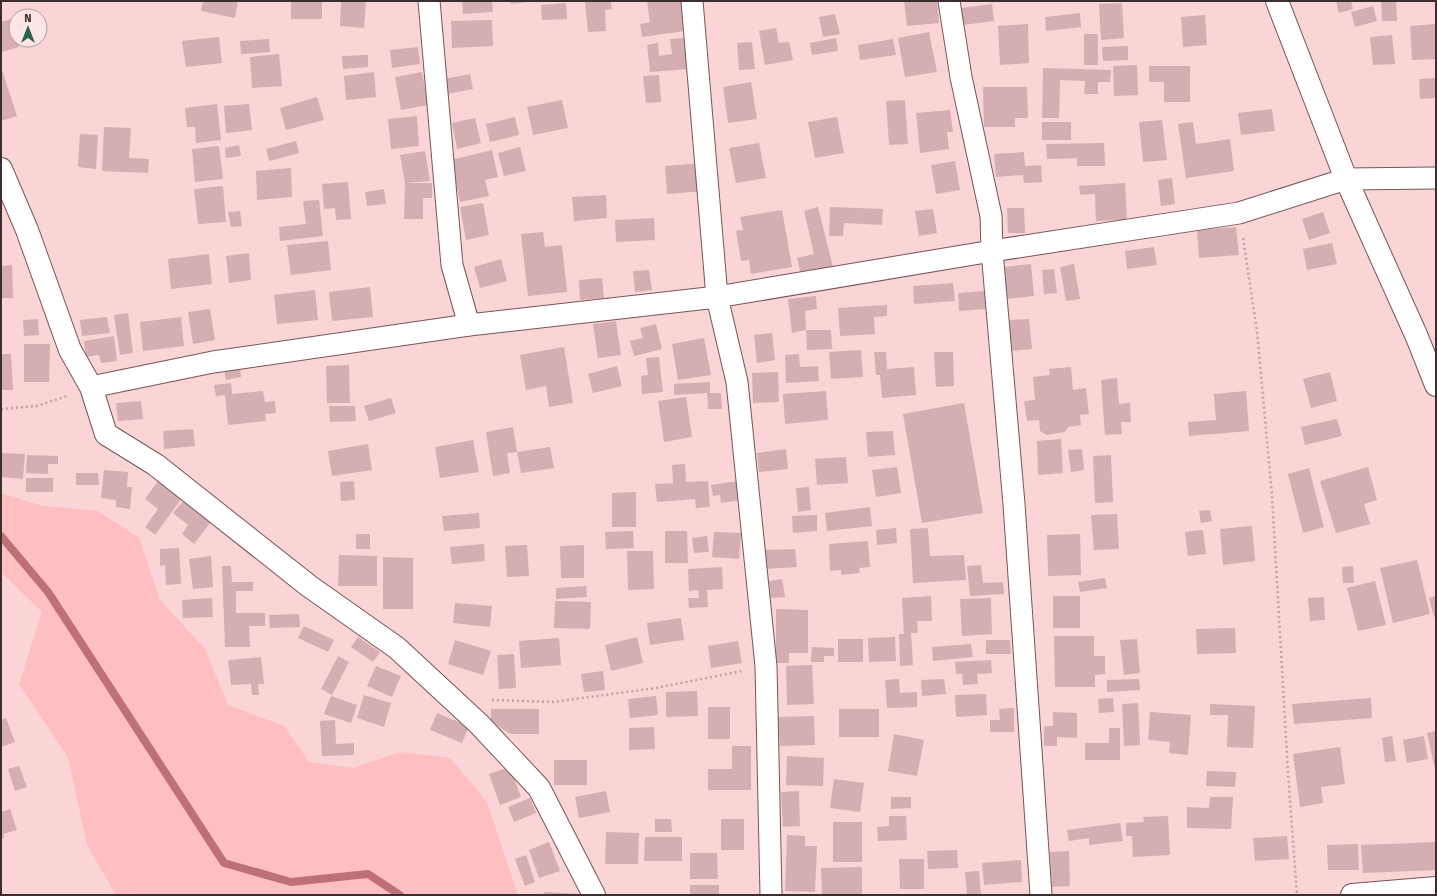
<svg xmlns="http://www.w3.org/2000/svg" width="1437" height="896" font-family="'Fira Sans',sans-serif">
  <style>
    .green { fill: #febec2 }
    .lines { fill: none; stroke-linecap: round; stroke-linejoin: round }
    .stream { stroke: #bd7177; stroke-width: 8 }
    .building { fill: #d4aeb0 }
    .street-casing { stroke: #765557; stroke-width: 23 }
    .secondary-casing { stroke: #765557; stroke-width: 24 }
    .path { stroke: #c1a1a3; stroke-width: 2.5; stroke-dasharray: 2 3; stroke-linecap: butt }
    .street { stroke: #fff; stroke-width: 21 }
    .secondary { stroke: #fff; stroke-width: 22 }
  </style>
  <rect width="100%" height="100%" fill="#fbd4d6"/>
  <path class="green" d="M1,493L43,506L98,511L139,538L160,600L205,649L228,705L284,726L309,762L353,768L400,752L450,758L487,802L518,895H116L87,845L68,757L19,684L42,612L1,572Z"/>
  <g class="lines">
    <path class="stream" d="M1,536L48,592L224,863L291,882L368,874L400,895"/>
  </g>
  <g class="building">
    <path d="M203,1H238L235,18L201,11Z"/>
    <rect x="291" y="1" width="31" height="18"/>
    <path d="M341,1H366L364,28L340,26Z"/>
    <path d="M492,1L493,12L463,14L462,2Z"/>
    <path d="M511,1H527V2L511,4Z"/>
    <path d="M585,1H611L612,9L605,10L606,31L588,32Z"/>
    <path d="M647,1H681L685,31L642,37L640,24L650,22Z"/>
    <path d="M904,1H937L939,23L907,26Z"/>
    <path d="M1336,1H1351L1353,9L1339,13Z"/>
    <path d="M1381,1H1396L1397,21H1382Z"/>
    <path d="M566,3L567,19L542,20L541,5Z"/>
    <path d="M1122,3L1124,38L1101,40L1099,4Z"/>
    <path d="M992,4L994,21L963,25L961,8Z"/>
    <path d="M1373,6L1377,21L1355,27L1351,12Z"/>
    <path d="M1080,13L1081,27L1046,31L1045,17Z"/>
    <path d="M835,14L840,34L823,37L819,17Z"/>
    <path d="M1205,15L1207,45L1183,47L1181,17Z"/>
    <path d="M11,19L19,47L1,52V22Z"/>
    <path d="M492,20L493,46L452,48L451,21Z"/>
    <path d="M1028,24L1029,63L1000,65L998,26Z"/>
    <path d="M1436,24V59L1412,60L1410,26Z"/>
    <path d="M776,28L779,43L789,42L793,60L765,65L759,31Z"/>
    <path d="M929,32L937,72L905,77L898,38Z"/>
    <rect x="1084" y="34" width="14" height="31"/>
    <path d="M1392,35L1395,64L1373,65L1370,37Z"/>
    <path d="M219,37L222,63L186,67L182,41Z"/>
    <path d="M685,38L689,69L650,72L647,45L658,43L659,56L672,54L670,39Z"/>
    <path d="M836,38L838,51L812,55L810,43Z"/>
    <path d="M269,39L270,52L241,54L240,41Z"/>
    <path d="M893,39L896,55L860,60L858,45Z"/>
    <path d="M752,42L755,69L739,70L737,43Z"/>
    <path d="M1128,46V60L1103,61L1102,47Z"/>
    <path d="M418,47L420,64L392,68L390,50Z"/>
    <path d="M279,54L282,86L252,88L250,57Z"/>
    <path d="M368,55V67L343,69L342,56Z"/>
    <path d="M1137,65L1138,95L1114,96L1113,66Z"/>
    <path d="M1149,66H1190V102H1164V82H1149Z"/>
    <path d="M1,67L17,116L1,121Z"/>
    <path d="M1043,68L1111,70L1110,82H1098V94H1084L1085,81L1060,80L1059,118H1042Z"/>
    <path d="M374,72L376,97L346,100L344,76Z"/>
    <path d="M422,72L428,105L401,110L395,77Z"/>
    <path d="M470,74L473,89L447,94L444,79Z"/>
    <path d="M659,75L661,102L646,103L643,76Z"/>
    <path d="M1436,78V98L1420,99L1419,79Z"/>
    <path d="M751,82L757,119L728,123L723,87Z"/>
    <path d="M983,87H1027L1028,118H1015V127H984Z"/>
    <path d="M317,97L324,120L286,130L280,108Z"/>
    <path d="M562,100L568,128L533,135L527,107Z"/>
    <path d="M905,100L908,144L889,145L886,101Z"/>
    <path d="M217,104L221,140L196,143L195,127H187L185,108Z"/>
    <path d="M249,104L252,130L226,133L224,106Z"/>
    <path d="M1272,109L1275,131L1241,135L1238,113Z"/>
    <path d="M950,110L953,132H947L949,149L920,153L916,113Z"/>
    <path d="M417,116L419,146L391,149L388,119Z"/>
    <path d="M515,117L519,135L490,142L486,124Z"/>
    <path d="M837,117L844,153L815,158L808,122Z"/>
    <path d="M475,118L481,143L457,149L452,123Z"/>
    <path d="M1162,120L1167,160L1143,162L1139,122Z"/>
    <rect x="1042" y="122" width="29" height="18"/>
    <path d="M1193,122L1196,144L1230,139L1234,171L1186,178L1178,124Z"/>
    <path d="M104,127L131,128L129,158L149,159L148,173L102,171Z"/>
    <path d="M80,134L98,135L96,169L78,167Z"/>
    <path d="M296,141L299,153L269,161L266,149Z"/>
    <path d="M759,143L766,178L736,183L729,148Z"/>
    <path d="M1104,143L1105,166H1077V158L1047,159L1046,144Z"/>
    <path d="M239,145L241,156L226,158L225,148Z"/>
    <path d="M219,146L223,179L195,182L192,149Z"/>
    <path d="M520,147L526,171L504,176L498,153Z"/>
    <path d="M492,150L498,177L485,180L489,196L460,202L451,160Z"/>
    <path d="M425,151L430,181L405,183H432V198H423V219H404L405,183L400,155Z"/>
    <path d="M1024,152L1025,166L1041,165L1042,182L1024,183L1023,175L996,177L994,154Z"/>
    <path d="M955,161L960,190L936,194L931,165Z"/>
    <path d="M702,163L704,191L667,194L665,166Z"/>
    <path d="M291,168L292,197L257,200L256,171Z"/>
    <path d="M1172,178L1175,204L1161,206L1158,180Z"/>
    <path d="M348,182L351,219L336,220L335,208L324,209L322,184Z"/>
    <path d="M1125,183L1127,220L1096,221L1095,194L1080,195L1079,186Z"/>
    <path d="M223,186L226,222L198,224L194,189Z"/>
    <path d="M384,189L386,204L367,206L365,192Z"/>
    <path d="M606,195L607,218L574,221L572,197Z"/>
    <path d="M319,200L323,236L280,241L279,227L306,224L303,201Z"/>
    <path d="M483,203L489,235L466,240L460,207Z"/>
    <path d="M818,207L833,267L801,275L797,258L814,254L804,211Z"/>
    <path d="M830,207L883,209L882,225L844,223L843,236H829Z"/>
    <path d="M1007,208H1024L1025,233H1008Z"/>
    <path d="M933,209L937,233L919,236L915,211Z"/>
    <path d="M782,210L792,267L751,274L749,260L741,261L736,231L743,230L740,217Z"/>
    <path d="M240,211L242,226L231,227L228,212Z"/>
    <path d="M1323,212L1330,233L1309,240L1302,219Z"/>
    <path d="M654,218L655,240L616,242L615,220Z"/>
    <path d="M1236,227L1239,255L1199,258L1197,230Z"/>
    <path d="M543,232L545,247L562,245L567,292L528,296L521,234Z"/>
    <path d="M328,241L331,270L291,275L287,245Z"/>
    <path d="M1332,243L1337,264L1307,270L1303,249Z"/>
    <path d="M1154,247L1157,265L1127,269L1125,251Z"/>
    <path d="M249,253L251,280L229,283L226,256Z"/>
    <path d="M209,254L212,284L171,289L168,259Z"/>
    <path d="M501,259L507,281L480,288L474,267Z"/>
    <path d="M1031,264L1034,296L1006,299L1003,267Z"/>
    <path d="M1074,264L1080,299L1066,301L1060,267Z"/>
    <path d="M12,265L13,298H1V266Z"/>
    <path d="M1054,269L1057,293L1044,294L1042,270Z"/>
    <path d="M649,270L652,290L635,292L633,271Z"/>
    <path d="M602,278L604,298L580,300L579,280Z"/>
    <path d="M953,283L955,301L914,304L913,286Z"/>
    <path d="M370,287L373,317L332,321L329,292Z"/>
    <path d="M315,290L318,320L277,324L274,295Z"/>
    <path d="M985,291L986,309L959,311L958,293Z"/>
    <path d="M816,296L817,309L805,311L806,330L792,333L788,299Z"/>
    <path d="M887,305V316L874,317L875,334L840,336L838,308Z"/>
    <path d="M210,309L215,340L193,344L188,312Z"/>
    <path d="M128,313L133,353L120,355L114,315Z"/>
    <path d="M107,317L110,333L82,336L80,320Z"/>
    <path d="M181,317L184,346L143,351L140,322Z"/>
    <path d="M38,319L39,335L24,336L23,320Z"/>
    <path d="M1029,319L1032,349L1011,351L1009,320Z"/>
    <path d="M616,321L621,355L598,358L593,324Z"/>
    <path d="M656,324L662,349L634,356L630,341L643,338L640,328Z"/>
    <path d="M806,330H831L832,349L807,350Z"/>
    <path d="M772,333L775,360L757,363L754,335Z"/>
    <path d="M114,336L117,361L101,363L99,355L86,357L84,341Z"/>
    <path d="M704,338L711,375L678,380L672,344Z"/>
    <path d="M24,344H50L49,382H24Z"/>
    <path d="M564,347L573,403L549,407L546,386L526,390L520,355Z"/>
    <path d="M861,350L863,377L831,379L829,352Z"/>
    <path d="M874,352H886L887,369L914,367L916,395L882,398L880,375H876Z"/>
    <path d="M934,352H953L954,386L936,387Z"/>
    <path d="M1,354H11L13,390H1Z"/>
    <path d="M799,354L800,367L818,366L819,381L786,383L785,355Z"/>
    <path d="M659,357L663,392L642,394L641,376L648,375L646,358Z"/>
    <path d="M349,365L350,403H327L326,366Z"/>
    <path d="M617,366L622,386L593,393L588,374Z"/>
    <path d="M1071,367L1073,390L1086,388L1089,414L1080,415L1081,425L1068,427L1065,432L1047,435L1040,431L1039,420L1027,421L1024,401L1035,400L1033,377L1050,375L1049,369Z"/>
    <path d="M240,368L241,377L226,380L224,370Z"/>
    <path d="M778,372L779,402L753,403L752,373Z"/>
    <path d="M1330,372L1337,401L1311,408L1303,379Z"/>
    <path d="M1117,378L1119,404L1130,403L1131,422H1121L1122,434L1105,435L1101,380Z"/>
    <path d="M710,382V393H721L722,409H708L707,393L674,395V384Z"/>
    <path d="M231,383L232,394L263,391L265,402L275,401L276,413L265,414L266,421L228,425L225,395L216,396L214,385Z"/>
    <path d="M826,391L828,420L785,424L783,394Z"/>
    <path d="M1246,391L1249,431L1189,436L1188,422L1216,420L1214,394Z"/>
    <path d="M686,397L692,437L664,442L658,401Z"/>
    <path d="M391,398L396,413L369,421L364,406Z"/>
    <path d="M141,401L143,419L118,421L116,403Z"/>
    <path d="M964,403L983,513L922,523L903,414Z"/>
    <path d="M329,406H355L356,421L330,422Z"/>
    <path d="M1337,419L1342,436L1305,445L1301,427Z"/>
    <path d="M513,427L517,452L507,453L510,473L493,476L486,432Z"/>
    <path d="M193,429L195,446L164,449L163,431Z"/>
    <path d="M893,431L895,455L868,457L866,432Z"/>
    <path d="M1061,439L1063,473L1038,475L1037,441Z"/>
    <path d="M473,440L479,472L440,478L435,447Z"/>
    <path d="M368,444L372,470L332,476L328,451Z"/>
    <path d="M550,447L554,468L521,473L517,452Z"/>
    <path d="M786,449L788,469L759,472L757,453Z"/>
    <path d="M1082,449L1084,470L1071,472L1068,450Z"/>
    <path d="M1,453L25,454L23,479L1,477Z"/>
    <path d="M27,455L58,456V464H48V474L26,473Z"/>
    <path d="M1111,455L1113,502L1095,503L1093,456Z"/>
    <path d="M846,457L848,483L817,485L815,459Z"/>
    <path d="M685,464L686,482L708,481L710,507L696,508L695,499L657,502L655,484L673,483L672,465Z"/>
    <path d="M897,467L901,493L876,497L872,470Z"/>
    <path d="M1368,467L1377,500L1364,504L1370,524L1336,533L1320,481Z"/>
    <path d="M1309,468L1324,527L1303,533L1288,474Z"/>
    <path d="M104,470L128,472L127,487H132L130,509L116,507V500L101,498Z"/>
    <path d="M76,473H98L99,485H76Z"/>
    <rect x="26" y="478" width="27" height="14"/>
    <path d="M158,481L182,498L155,535L145,527L158,509L145,499Z"/>
    <path d="M354,481L355,500L341,501L340,482Z"/>
    <path d="M739,481L742,500L721,503L720,495L713,496L711,485Z"/>
    <path d="M809,487L811,510L798,512L796,488Z"/>
    <path d="M636,492V527H612V493Z"/>
    <path d="M186,498L200,510L198,513L210,523L194,544L182,534L188,525L173,513Z"/>
    <path d="M870,507L872,526L827,531L825,513Z"/>
    <path d="M1210,510L1212,521L1201,523L1199,511Z"/>
    <path d="M479,513L480,528L444,531L442,516Z"/>
    <path d="M1117,514L1119,549L1094,550L1091,515Z"/>
    <path d="M817,515V531L793,533L792,516Z"/>
    <path d="M1252,526L1255,561L1223,565L1220,529Z"/>
    <path d="M896,528L897,543L877,545L876,530Z"/>
    <path d="M928,528L930,556L964,555L966,580L913,583L910,529Z"/>
    <path d="M1203,530L1206,554L1188,556L1185,532Z"/>
    <path d="M633,531L634,548L606,549L605,532Z"/>
    <path d="M665,531H687L688,563H665Z"/>
    <path d="M714,532L741,533L739,559L712,557Z"/>
    <rect x="356" y="534" width="14" height="15"/>
    <path d="M1080,534L1081,575L1048,576L1047,535Z"/>
    <path d="M707,536L709,552L694,553L692,538Z"/>
    <path d="M868,541L870,567L859,568L860,573L841,575V570L830,571L829,544Z"/>
    <path d="M484,544L485,561L452,564L450,547Z"/>
    <path d="M527,545L529,576L507,577L505,546Z"/>
    <path d="M584,545V578H561L560,546Z"/>
    <path d="M179,548L181,584L166,585L165,565L160,566V549Z"/>
    <path d="M795,549L797,567L765,569L764,550Z"/>
    <path d="M627,551H653L654,589L628,590Z"/>
    <path d="M339,555L377,556V586H338Z"/>
    <path d="M211,556L213,587L193,589L189,559Z"/>
    <path d="M383,557L413,558V609H383Z"/>
    <path d="M1417,560L1430,614L1393,623L1380,568Z"/>
    <path d="M981,565L983,583L1003,582L1004,594L970,596L967,566Z"/>
    <path d="M222,566H231L232,582H253V591H236V613H265V626H249L250,647H225Z"/>
    <path d="M1353,566L1354,583H1343L1342,567Z"/>
    <path d="M722,567L723,589L707,590L708,607L689,608L688,598H699L698,590L689,591L688,569Z"/>
    <path d="M1105,578L1107,588L1080,592L1078,582Z"/>
    <path d="M782,579L785,597L771,598L769,581Z"/>
    <path d="M1375,581L1386,625L1358,631L1347,588Z"/>
    <path d="M586,586L587,597L556,599V588Z"/>
    <path d="M931,596L932,621H917L918,633H911L913,665L900,666L899,634H904L902,598Z"/>
    <rect x="1053" y="596" width="27" height="32"/>
    <path d="M1436,596V617H1434L1429,598Z"/>
    <path d="M1324,597L1325,620L1310,621L1308,598Z"/>
    <path d="M212,598L213,617L183,618L182,600Z"/>
    <path d="M991,598L992,634L962,636L960,599Z"/>
    <path d="M555,601L591,602L590,629L554,628Z"/>
    <path d="M455,603L492,606L490,627L453,623Z"/>
    <path d="M776,609L808,610V653H789V663H776Z"/>
    <path d="M299,614L300,627L270,628L269,615Z"/>
    <path d="M681,618L684,640L650,645L647,623Z"/>
    <path d="M304,626L334,640L328,652L298,638Z"/>
    <path d="M1235,628L1236,653L1197,654L1196,629Z"/>
    <path d="M1054,636H1094V656H1105V674L1095,675V687H1055Z"/>
    <path d="M358,637L380,652L373,662L351,647Z"/>
    <path d="M637,637L643,663L611,671L605,645Z"/>
    <path d="M895,637L896,661L869,662L868,638Z"/>
    <path d="M559,638L561,665L521,668L519,641Z"/>
    <rect x="838" y="639" width="25" height="23"/>
    <path d="M1137,639L1140,673L1124,675L1120,640Z"/>
    <path d="M455,640L491,651L483,675L448,664Z"/>
    <path d="M986,640H1010L1011,654H986Z"/>
    <path d="M738,641L742,663L711,668L708,646Z"/>
    <path d="M971,644L973,657L933,661L932,647Z"/>
    <path d="M812,647L834,648V656H824V662H811Z"/>
    <path d="M514,654L516,688L499,689L497,655Z"/>
    <path d="M338,656L349,662L332,695L321,689Z"/>
    <path d="M261,657L264,684H258L259,695H252L251,684L231,685L228,660Z"/>
    <path d="M991,660L992,673L977,674L978,684L963,685L962,674H956L955,662Z"/>
    <path d="M812,665L814,704L787,705L786,666Z"/>
    <path d="M376,666L401,676L392,697L367,686Z"/>
    <path d="M603,671L605,690L584,692L581,674Z"/>
    <path d="M899,679L900,693L917,692V707L887,708L885,680Z"/>
    <path d="M944,679L946,694L922,696L921,680Z"/>
    <path d="M1139,679L1140,690L1107,692V680Z"/>
    <path d="M697,691L698,716L666,717V692Z"/>
    <path d="M986,694L987,715L956,717L955,695Z"/>
    <path d="M364,695L391,703L384,727L357,718Z"/>
    <path d="M331,696L357,705L351,723L324,714Z"/>
    <path d="M656,696L658,715L630,718L628,699Z"/>
    <path d="M1113,698L1114,712L1099,713L1098,699Z"/>
    <path d="M1371,698L1372,718L1294,724L1292,704Z"/>
    <path d="M1138,703L1140,745L1124,746L1122,704Z"/>
    <path d="M1210,704L1255,706L1253,748L1227,747L1228,715H1210Z"/>
    <rect x="708" y="707" width="22" height="32"/>
    <path d="M1014,708V732H990V720H1000L999,709Z"/>
    <path d="M491,709H539V734H510L491,721Z"/>
    <rect x="839" y="709" width="40" height="28"/>
    <path d="M1053,712L1077,713V738L1057,737V746H1044V726H1053Z"/>
    <path d="M1150,712L1191,715L1188,755L1169,753L1170,742L1148,740Z"/>
    <path d="M437,713L469,726L462,743L430,730Z"/>
    <path d="M814,716L815,745L780,746L778,717Z"/>
    <path d="M6,718L15,742L1,747V720Z"/>
    <path d="M335,720L336,744L354,743V755L322,756L320,721Z"/>
    <path d="M654,727L655,749L629,750V728Z"/>
    <path d="M1109,728H1120V760H1085V743H1109Z"/>
    <path d="M1436,731V769H1435L1427,733Z"/>
    <path d="M894,734L924,740L917,776L888,771Z"/>
    <path d="M1392,736L1396,761L1385,762L1382,738Z"/>
    <path d="M1424,736L1428,759L1407,763L1403,740Z"/>
    <path d="M732,746H751V790H708V769H732Z"/>
    <path d="M1340,747L1345,784L1321,787L1323,803L1300,807L1293,754Z"/>
    <path d="M787,756L824,758L823,786L786,785Z"/>
    <rect x="554" y="760" width="33" height="25"/>
    <path d="M19,766L27,787L15,791L8,769Z"/>
    <path d="M510,767L521,797L500,805L489,774Z"/>
    <path d="M1207,771L1236,772L1235,787L1206,786Z"/>
    <path d="M834,779L864,783L860,812L830,808Z"/>
    <path d="M606,791L610,812L579,818L575,797Z"/>
    <path d="M799,791L800,826L783,827L781,792Z"/>
    <path d="M891,797H911V808L891,809Z"/>
    <path d="M1210,797H1233L1231,829L1187,828V807L1209,808Z"/>
    <path d="M530,798L536,813L514,822L508,807Z"/>
    <path d="M10,809L17,830L3,834L4,838L1,839V812Z"/>
    <path d="M889,816H906L907,840L878,841L877,827L889,826Z"/>
    <path d="M1168,816L1170,855L1133,857L1132,836H1126V823L1144,822L1143,817Z"/>
    <path d="M655,819H671L672,832H655Z"/>
    <rect x="721" y="819" width="23" height="31"/>
    <rect x="833" y="822" width="29" height="40"/>
    <path d="M1120,823L1123,841L1089,845V838L1069,841L1067,830Z"/>
    <path d="M606,832L639,833L638,864H605Z"/>
    <path d="M787,835L805,836V846H817L815,892L785,891Z"/>
    <path d="M1287,836L1289,859L1255,861L1253,838Z"/>
    <path d="M645,837H682V861H644Z"/>
    <path d="M549,842L560,871L539,878L529,850Z"/>
    <path d="M1436,842V870L1363,873L1361,845Z"/>
    <path d="M1358,844L1359,870H1328L1327,845Z"/>
    <path d="M957,850L958,868L928,869L927,851Z"/>
    <path d="M1069,851L1070,886L1052,887L1050,852Z"/>
    <path d="M690,853H717L718,879H690Z"/>
    <path d="M526,855L535,882L525,886L515,859Z"/>
    <path d="M899,859H924V889H900Z"/>
    <path d="M1021,860L1022,882L984,885L982,863Z"/>
    <path d="M862,867V895H822L821,868Z"/>
    <path d="M979,871L981,895H967L965,872Z"/>
    <rect x="690" y="885" width="29" height="10"/>
    <path d="M544,892L581,894V895H543Z"/>
  </g>
  <g class="lines">
    <g class="street-casing">
      <g id="street">
        <path d="M429,1L452,265L469,325"/>
        <path d="M692,1L717,297L737,382L766,666L771,895"/>
        <path d="M949,1L961,77L991,216L992,251L1014,504L1041,895"/>
        <path d="M91,387L213,362L469,325L717,297L992,251L1239,213L1346,179L1436,178"/>
      </g>
    </g>
    <g class="secondary-casing">
      <g id="secondary">
        <path d="M1277,1L1346,179L1417,337L1436,385"/>
        <path d="M1,169L27,230L70,350L91,387L106,434L156,465L309,586L397,648L479,724L539,788L594,895"/>
        <path d="M1352,895L1436,888"/>
      </g>
    </g>
    <g class="path">
      <path d="M1243,238L1257,331L1272,495L1288,773L1297,895"/>
      <path d="M1,409L37,406L67,396"/>
      <path d="M492,700L553,702L656,688L742,671"/>
    </g>
    <use href="#street" class="street"/>
    <use href="#secondary" class="secondary"/>
  </g>
  <rect width="1437" height="896" fill="none" stroke="#3c2d2e" stroke-width="4"/>
  <g transform="translate(28 28)"><circle r="19" fill="#fee6e7" stroke="#b09c9d"/>
  <path d="M0-3L7 15L0 10L-7 15Z" fill="#29624b"/>
  <text y="-6" font-size="11" font-weight="bold" text-anchor="middle" fill="#3c2d2e">N</text>
  </g>
</svg>
